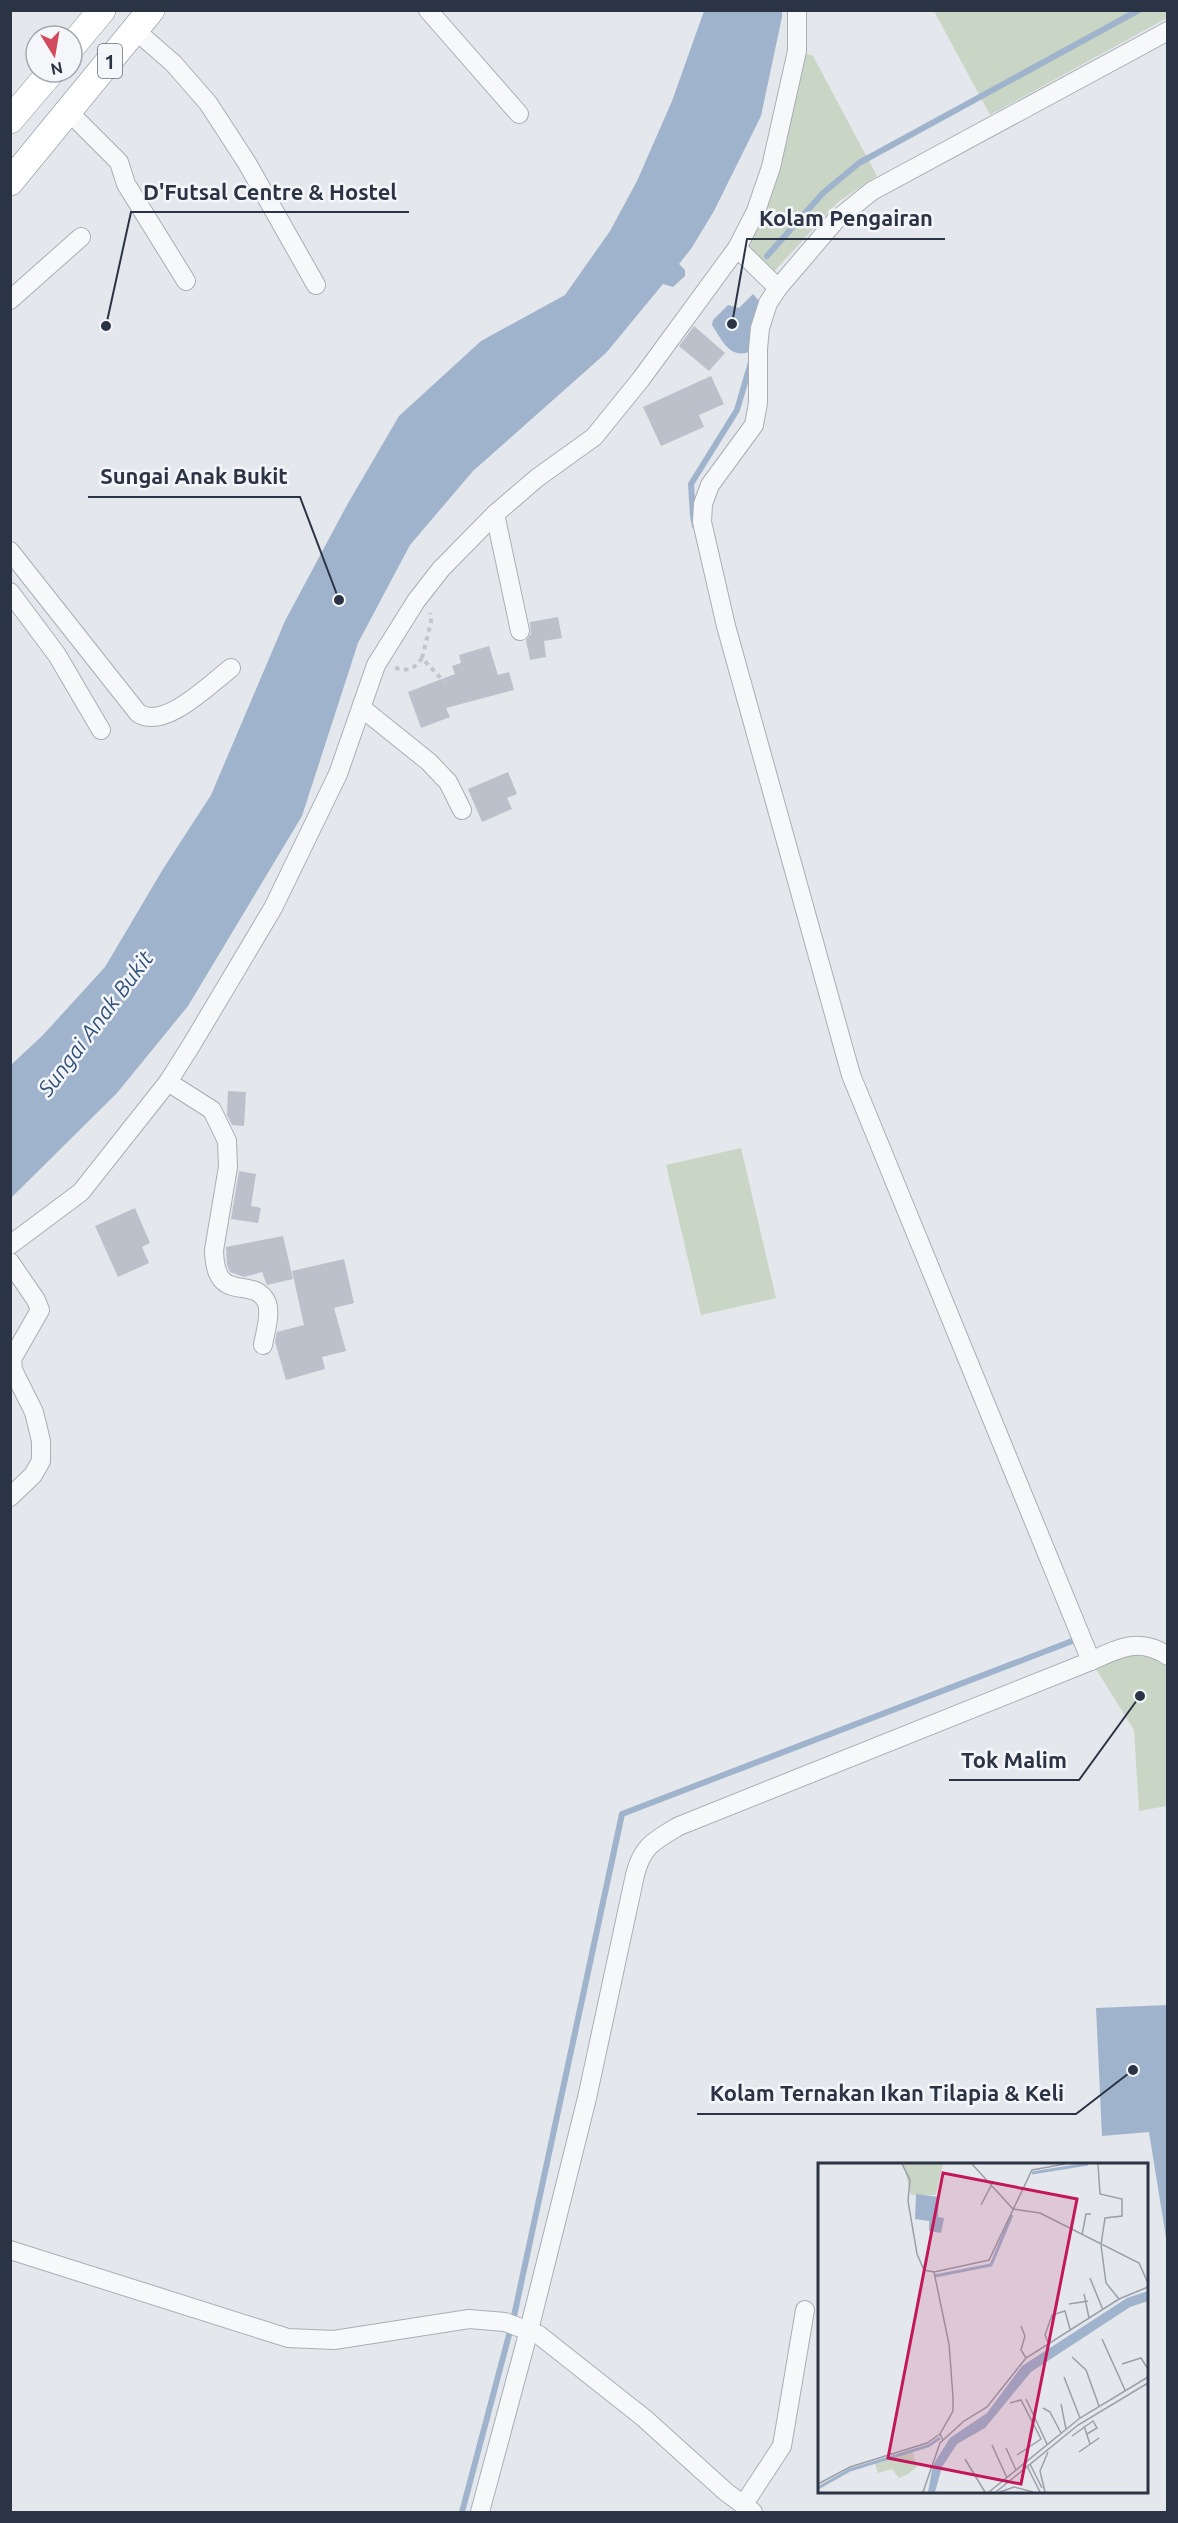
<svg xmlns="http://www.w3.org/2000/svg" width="1178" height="2523" font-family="Ubuntu,sans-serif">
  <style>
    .green { fill: #c9d6c5 }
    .water { fill: #9fb4cc }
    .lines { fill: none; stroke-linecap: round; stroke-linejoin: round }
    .stream { stroke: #9fb4cc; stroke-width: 6 }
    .building { fill: #bbc0ca }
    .minor-casing { stroke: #a9aeb7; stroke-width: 20 }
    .highway-casing { stroke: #8b94a3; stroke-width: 28 }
    .path { stroke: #c2c5cb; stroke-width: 4; stroke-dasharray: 4.5 4.5; stroke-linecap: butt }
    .minor { stroke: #f7f8fa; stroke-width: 18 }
    .highway { stroke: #fff; stroke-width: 27 }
    .labels { text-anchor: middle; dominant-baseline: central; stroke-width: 5; stroke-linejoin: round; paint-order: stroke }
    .shield { fill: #f4f6f9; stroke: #676e7b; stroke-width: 1.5 }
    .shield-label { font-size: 20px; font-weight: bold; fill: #2b3445 }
    .water-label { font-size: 22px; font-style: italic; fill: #34527a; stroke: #f4f6f9 }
    .inset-river { fill: none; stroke: #9fb4cc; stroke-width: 3 }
    .inset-road { fill: none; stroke: #9a9fa9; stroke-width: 1.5 }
    .view { fill: #c2185b; fill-opacity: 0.15; stroke: #c2185b; stroke-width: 3 }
    .inset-edge { fill: none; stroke: #2b3445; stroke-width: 3 }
    .leader { fill: none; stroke: #2b3445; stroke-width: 2 }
    .callout-dot { fill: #2b3445; stroke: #f4f6f9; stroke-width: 2 }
    .callout-label { font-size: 22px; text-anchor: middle; font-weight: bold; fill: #2b3445; stroke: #f4f6f9; stroke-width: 5; stroke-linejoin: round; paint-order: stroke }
  </style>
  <rect width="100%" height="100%" fill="#e4e7ec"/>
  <g class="green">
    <path d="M1167,10V18L990,115L934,11Z"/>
    <path d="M797,51L813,56L877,176L838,202L768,278L737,248Z"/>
    <path d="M741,1148L776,1298L701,1315L666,1165Z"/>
    <path d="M1137,1644L1167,1662V1806L1139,1811L1134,1730L1091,1661Z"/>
  </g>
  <g class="water">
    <path d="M704,11H782V17L761,116L714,211L691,249L679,264L685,270V276L673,287L663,284L606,353L473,471L410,545L358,643L302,816L188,1006L117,1093L11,1198V1065L43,1035L105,967L163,869L211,795L285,621L347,505L399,416L481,341L565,295L610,231L637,181L672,101Z"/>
    <path d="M753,294L760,302L755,350C730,361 724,343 712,325L713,320L728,305L739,308Z"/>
    <path d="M1167,2005H1168L1167,2244L1149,2132L1102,2136L1096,2008Z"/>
  </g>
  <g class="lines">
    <g class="stream">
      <path d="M767,256L823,193L859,163L1139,10"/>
      <path d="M695,526L693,516L691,484L737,410L751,362"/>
      <path d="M462,2512L514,2316L622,1814L1080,1638"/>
    </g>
  </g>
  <g class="building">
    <path d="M694,326L725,353L709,371L679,346Z"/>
    <path d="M711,376L724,404L699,415L704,427L661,446L643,407Z"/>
    <path d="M558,617L562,638L544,641L546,657L530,660L526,640L531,634L530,622Z"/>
    <path d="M489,646L498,675L509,672L514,690L446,708L450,717L421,728L408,692L455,674L452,666L461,663L459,655Z"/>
    <path d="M508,772L517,794L507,798L512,809L482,822L468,789Z"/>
    <path d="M228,1091L246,1092L244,1126L232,1125L227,1115Z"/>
    <path d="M239,1171L256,1174L251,1206L261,1208L258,1223L231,1219Z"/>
    <path d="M135,1208L150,1243L142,1247L149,1263L118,1277L95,1226Z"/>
    <path d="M283,1236L293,1279L267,1285L262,1272L244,1277L230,1272L227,1265L226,1247Z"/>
    <path d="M344,1259L354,1303L334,1308L346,1351L322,1357L325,1369L286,1380L275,1342L277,1332L304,1325L292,1271Z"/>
  </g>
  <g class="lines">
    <g class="minor-casing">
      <g id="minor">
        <path d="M428,10L519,114"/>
        <path d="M135,30L173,63L208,103L247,163L316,285"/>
        <path d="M69,112L119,162L126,184L186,281"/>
        <path d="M778,288L836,220L872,191L1168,31"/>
        <path d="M10,300L81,237"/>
        <path d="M495,514L520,631"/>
        <path d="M10,551L138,713C164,731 210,684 231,668"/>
        <path d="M10,592L57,655L101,730"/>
        <path d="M363,709L429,762L448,782L462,810"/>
        <path d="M168,1082L212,1110L227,1141L228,1167L214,1250C215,1308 254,1273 267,1303C271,1315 265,1333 263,1345"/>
        <path d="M10,1245L81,1192L168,1082L192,1044L273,908L338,774L376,665L416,601L441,569L495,514L537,478L594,437L641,379L737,248L756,211L771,167L797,51V10"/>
        <path d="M10,1262L36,1300L40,1310L12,1359L13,1370L34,1412L41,1441V1461L33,1475L10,1497"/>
        <path d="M1091,1661C1119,1648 1139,1637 1168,1656"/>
        <path d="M10,2250L288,2338L334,2340L469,2319L505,2322L539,2335L644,2418L726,2492L753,2512"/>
        <path d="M744,2504L782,2446L805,2310"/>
        <path d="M480,2512L529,2330L587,2098L635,1875C642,1846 655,1840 679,1826L1091,1661L851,1075L726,626L702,522L703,504L710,485L754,425L758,403V349L760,328L768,303L778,288L737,248"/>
      </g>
    </g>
    <g class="highway-casing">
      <g id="highway">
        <path d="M72,46L102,10"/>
        <path d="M10,120L51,72"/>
        <path d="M10,182L151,10"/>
      </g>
    </g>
    <g class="path">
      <path d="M422,658L431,622L430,613"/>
      <path d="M395,668C409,671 413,670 422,658L450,688"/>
    </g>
    <use href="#minor" class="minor"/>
    <use href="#highway" class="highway"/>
  </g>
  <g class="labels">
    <rect class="shield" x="98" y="44" width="24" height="34" rx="4.5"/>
    <g class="shield-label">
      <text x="110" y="61">1</text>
    </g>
    <g class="water-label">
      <text transform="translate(95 1023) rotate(-53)">Sungai Anak Bukit</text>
    </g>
  </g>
  <g transform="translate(818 2163)">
    <rect width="330" height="330" fill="#e4e7ec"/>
    <path d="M85,1H125L118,32H93ZM94,286L99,304L90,311L81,315L74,306L60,310L57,300Z" fill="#c9d6c5"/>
    <path d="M98,31L121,34L120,54L126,55L123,70L111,68V58L97,56ZM330,128V138L312,144L213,209L167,265L139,281L124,304L117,329H110L115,302L132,275L169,250L204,203L309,135Z" fill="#9fb4cc"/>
    <path class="inset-river" d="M214,10L270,1M117,113L173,102L194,52M0,325L32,307L110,283L122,275"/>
    <path class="inset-road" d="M84,1L92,17L90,38L99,91L106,107L116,109M154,1L195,46L222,50L321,100L330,120M280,1L282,31L304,36V53L287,55L283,82L288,120L301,136M163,42L174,21M264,72L268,51H273M272,115L285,147M266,131L271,155M251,141L270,138M203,163L207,173L203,187L208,195M284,176L307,227M230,179L227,172L234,152L247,148L252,166M254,194L268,207L281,243M304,201L323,195L330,206M246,214L262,255M208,236L229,281M192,240L203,237L223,276L199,292M243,241L248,266M225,245L232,249L243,270M266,263L272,281M254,273L275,258L279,265L269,271M125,277L122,271L135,248V234L131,181L116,109L171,97L214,7L247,1M174,282L189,315M188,285L198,307M261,289L281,275M147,296L167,329M212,301L224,325M209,303L222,329M0,321L32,304L109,280L122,271M105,329L122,280L146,258L169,244L208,195L301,136L330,124M171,329L262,255L330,214M178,329L260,262L330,220M182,329L196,324L215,329M227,329L222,308L230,289"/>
    <path class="view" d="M125,10L259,36L203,321L70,295Z"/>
    <rect width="330" height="330" class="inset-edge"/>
  </g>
  <path class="leader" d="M106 326L131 212H409M732 324L747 239H945M339 600L300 497H88M1140 1696L1079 1780H949M1133 2070L1076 2114H697"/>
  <g class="callout-dot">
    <circle cx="106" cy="326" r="6"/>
    <circle cx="732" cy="324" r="6"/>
    <circle cx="339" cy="600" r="6"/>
    <circle cx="1140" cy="1696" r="6"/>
    <circle cx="1133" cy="2070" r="6"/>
  </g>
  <g class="callout-label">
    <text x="270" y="200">D'Futsal Centre &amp; Hostel</text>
    <text x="846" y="226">Kolam Pengairan</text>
    <text x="194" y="484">Sungai Anak Bukit</text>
    <text x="1014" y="1768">Tok Malim</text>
    <text x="887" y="2101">Kolam Ternakan Ikan Tilapia &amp; Keli</text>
  </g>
  <rect width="1178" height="2523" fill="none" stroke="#2b3445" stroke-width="24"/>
  <g transform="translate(54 54) rotate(169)"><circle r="28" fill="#f4f6f9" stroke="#a4a8b1" stroke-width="1.5"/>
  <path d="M0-4.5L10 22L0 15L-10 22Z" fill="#d1495b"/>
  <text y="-9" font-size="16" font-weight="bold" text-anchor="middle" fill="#2b3445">N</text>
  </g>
</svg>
